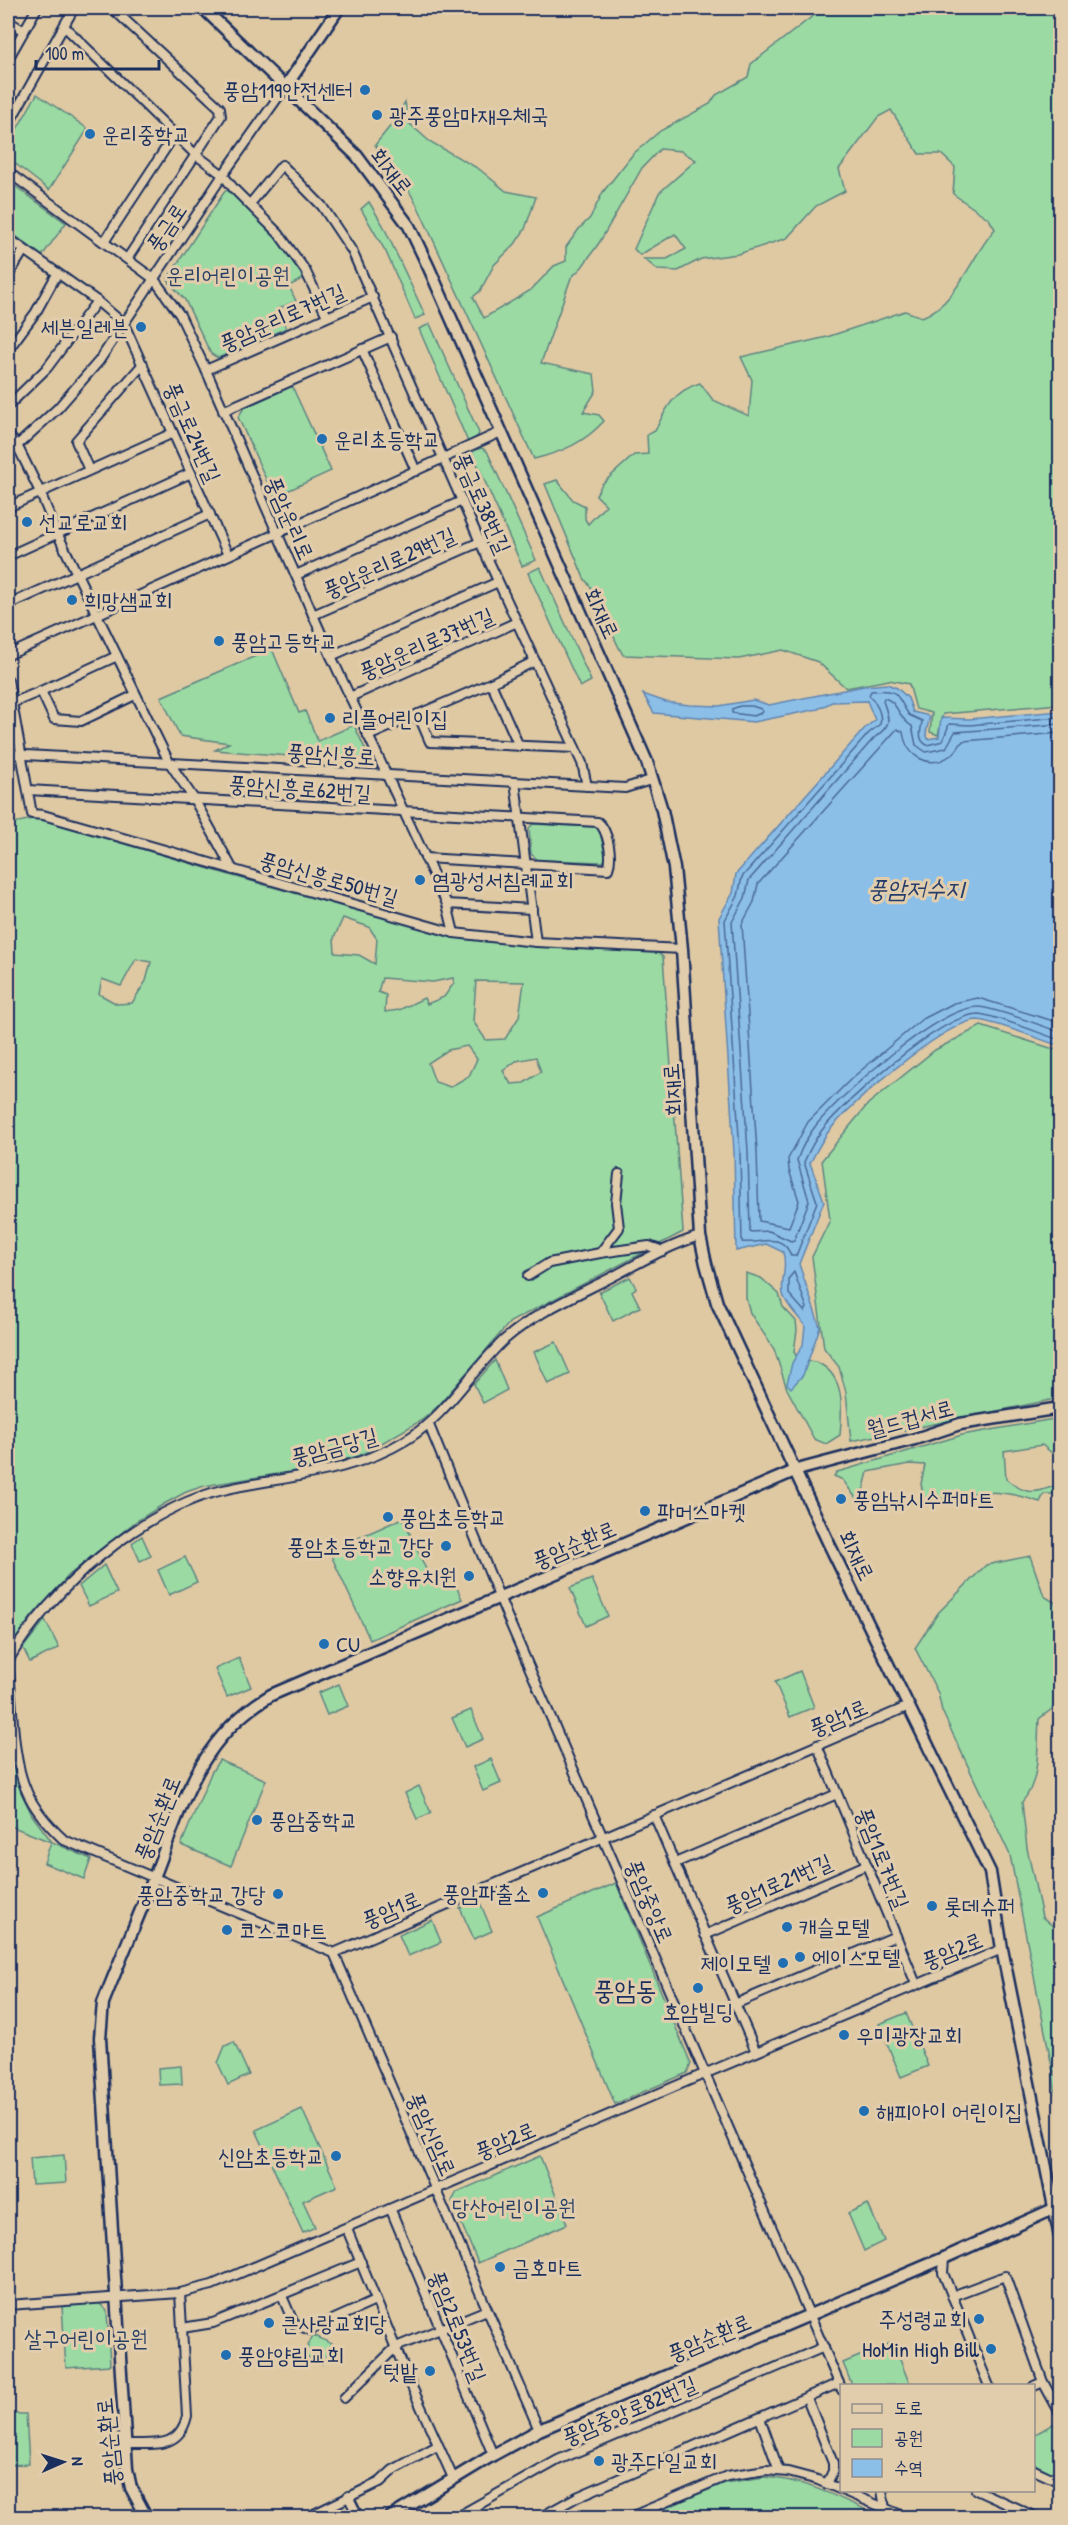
<svg xmlns="http://www.w3.org/2000/svg" width="1068" height="2525" font-family="'Patrick Hand','Poor Story',sans-serif">
  <style>
    .green { fill: #9cdaa3; stroke: #5c8480; stroke-width: 1.5; fill-rule: evenodd }
    .water { fill: #8cbfe8; stroke: #5f85b1; stroke-width: 1.5 }
    .lines { fill: none; stroke-linecap: round; stroke-linejoin: round }
    .shore { stroke: #486995; stroke-width: 1.5 }
    .street-casing { stroke: #1b2f5e; stroke-width: 12 }
    .secondary-casing { stroke: #1b2f5e; stroke-width: 15 }
    .street { stroke: #e1cdab; stroke-width: 8 }
    .secondary { stroke: #e1cdab; stroke-width: 10 }
    .poi-dot { fill: #1f6fb2; stroke: #e1cdab; stroke-width: 2 }
    .labels { text-anchor: middle; dominant-baseline: central; stroke-width: 6; stroke-linejoin: round; paint-order: stroke }
    .poi-label { font-size: 22px; fill: #1b2f5e; stroke: #e1cdab; text-anchor: start }
    .street-label { font-size: 22px; fill: #1b2f5e; stroke: #e1cdab }
    .park-label { font-size: 22px; fill: #284065; stroke: #e1cdab }
    .water-label { font-size: 24px; font-style: italic; fill: #263d6c; stroke: #e1cdab }
    .quarter-label { font-size: 26px; fill: #1b2f5e; stroke: #e1cdab }
  </style>
  <rect width="100%" height="100%" fill="#dfc9a3"/>
  <filter id="ink" filterUnits="userSpaceOnUse"><feTurbulence type="fractalNoise" baseFrequency=".0167" numOctaves="2"/><feDisplacementMap in="SourceGraphic" scale="12" xChannelSelector="R" yChannelSelector="G"/><feConvolveMatrix kernelMatrix="1 2 1 2 8 2 1 2 1" color-interpolation-filters="sRGB"/></filter>
  <g filter="url(#ink)">
    <g class="green">
      <path d="M817,8H1060V301L1058,304L1059,326L1053,341L1060,347V704L943,714L938,735L930,732L932,713L916,709L909,684L889,680L846,688L818,662L783,650L739,659L623,655C608,629 602,601 584,578L545,484L557,480L573,500L585,506V519L588,524L606,505L596,495L602,484L634,455L648,454L647,435L655,431C666,408 674,391 700,383L713,400L749,416L752,380L741,357L827,337L905,311L922,317C958,303 971,256 995,229L989,219L953,194L955,167L941,154H919L891,110L878,117L839,169L845,191L816,206L787,238L738,254L701,259L678,271L658,270L644,259H667L686,249L675,234L640,255L634,249L659,193L696,160L681,151L660,149L642,168L599,243L582,267L571,278L541,363L594,374L596,391L583,412L599,415L604,421C584,443 562,452 534,459L419,209L402,178L375,145L392,124L405,102L409,123L429,141L479,169L506,191L536,197L525,229L515,244L494,265L480,291L473,297L484,318L531,290L554,266L566,261V247L579,229L590,218L603,192L633,154L660,131L710,104L716,95L748,77L751,64L814,15Z"/>
      <path d="M37,94L88,129L49,190L8,158V145Z"/>
      <path d="M8,181L66,223L42,256L8,230Z"/>
      <path d="M231,190L279,241L304,278L289,286L296,301L278,309L286,328L218,358L211,354L185,300L170,283L168,278L225,191Z"/>
      <path d="M369,202L383,225L425,315L415,319L386,252L361,209Z"/>
      <path d="M430,324L479,433L477,437L468,442L419,329Z"/>
      <path d="M292,386L331,471L274,497L238,417L244,408Z"/>
      <path d="M481,448L487,451L536,560L522,566L472,452Z"/>
      <path d="M540,567L591,681L580,687L528,573Z"/>
      <path d="M272,649L299,713L305,711L318,741L354,725L367,753L363,762L215,750L229,743L180,736L161,697Z"/>
      <path d="M38,818L233,876L453,937L532,946L658,953L663,957L683,1232L510,1322L438,1406L422,1420L359,1456L295,1471L204,1486L186,1492L164,1504L135,1522L69,1575L32,1616L8,1650V824ZM343,918L369,927L377,939L375,964L359,955L335,953L334,938ZM136,959L151,962L146,981L132,1003L117,1004L99,994L102,979L121,986ZM382,978L433,982L453,978L454,983L444,997L427,1004L424,998L399,1010L385,1012L386,995L378,992ZM476,981L524,982L519,1017L505,1039L486,1040L473,1021ZM467,1046L477,1059L469,1076L450,1087L435,1082L428,1063L448,1050ZM536,1057L541,1072L524,1083L511,1084L503,1071L516,1061Z"/>
      <path d="M533,824L596,827L600,832L606,858L603,862L538,860L531,854L529,828Z"/>
      <path d="M981,1026L1060,1051V1398L851,1441L846,1392L839,1367L824,1348L812,1257L830,1220L822,1160L868,1104L935,1050Z"/>
      <path d="M746,1273L761,1278L779,1294L783,1307L796,1321L797,1330L794,1352L799,1360C805,1361 813,1361 818,1363C846,1376 842,1411 840,1435L826,1444L814,1439L787,1389L774,1349L750,1313L746,1298Z"/>
      <path d="M630,1277L636,1288L632,1291L640,1307L613,1321L599,1292Z"/>
      <path d="M556,1342L570,1374L548,1384L534,1352Z"/>
      <path d="M495,1360L507,1390L483,1403L474,1384Z"/>
      <path d="M1060,1418V1452L1052,1453L1042,1445L1004,1451L1006,1479C1028,1497 1035,1493 1060,1484V1495L1058,1497L1054,1494H1044L1040,1502C998,1487 968,1491 925,1503L921,1484L925,1465L909,1464L868,1472L860,1504L843,1480L834,1476L837,1472L848,1469L962,1435Z"/>
      <path d="M403,1518L429,1576L448,1568L462,1599L370,1640L329,1551Z"/>
      <path d="M142,1536L151,1556L140,1561L132,1543Z"/>
      <path d="M1030,1556L1044,1596L1057,1604L1060,1603V1703L1039,1719C1037,1746 1041,1781 1022,1802L1027,1848L1042,1917L1060,1932L1059,2072H1053L1010,1855L942,1711L938,1693L915,1648L938,1613L986,1565Z"/>
      <path d="M185,1557L197,1582L169,1595L158,1570Z"/>
      <path d="M104,1565L117,1593L89,1606L79,1586Z"/>
      <path d="M592,1579L608,1616L586,1626L570,1588Z"/>
      <path d="M45,1620L59,1648L30,1662L23,1648Z"/>
      <path d="M239,1658L251,1687L227,1697L215,1669Z"/>
      <path d="M800,1671L814,1707L790,1717L775,1682Z"/>
      <path d="M339,1684L348,1706L327,1715L318,1693Z"/>
      <path d="M8,1694L15,1767L21,1792L32,1815L52,1842L91,1859L84,1879L44,1863L51,1842L8,1825Z"/>
      <path d="M471,1710L483,1739L465,1747L452,1718Z"/>
      <path d="M491,1759L501,1783L483,1791L473,1767Z"/>
      <path d="M219,1760L266,1780L231,1866L181,1845L211,1773Z"/>
      <path d="M419,1786L431,1813L417,1819L405,1793Z"/>
      <path d="M616,1883L691,2064L687,2073L615,2104L537,1917Z"/>
      <path d="M479,1900L492,1931L474,1939L460,1908Z"/>
      <path d="M432,1920L441,1942L408,1956L399,1935Z"/>
      <path d="M906,2013L928,2066L901,2077L879,2024Z"/>
      <path d="M234,2042L249,2075L228,2085L218,2063L225,2046Z"/>
      <path d="M181,2066L182,2084L159,2085L158,2068Z"/>
      <path d="M1053,2075H1060V2122Z"/>
      <path d="M302,2109L337,2186L303,2201L315,2227L303,2233L256,2130Z"/>
      <path d="M64,2155L66,2183L32,2185L30,2158Z"/>
      <path d="M540,2156L567,2224L478,2263L452,2201L457,2192Z"/>
      <path d="M868,2204L884,2241L864,2251L848,2213Z"/>
      <path d="M99,2303L107,2311L110,2365L66,2368L62,2306Z"/>
      <path d="M313,2335L332,2344L322,2364L304,2355Z"/>
      <path d="M893,2342L910,2385H852L843,2363Z"/>
      <path d="M8,2414H26L29,2464L8,2465Z"/>
      <path d="M1060,2420V2477L1034,2464V2435Z"/>
      <path d="M764,2477C813,2481 840,2500 884,2517H644L725,2483Z"/>
    </g>
    <path class="water" d="M887,684L897,688L908,698L913,712L930,716L926,733L928,739L939,737L941,718L969,719L1060,711V1046C1044,1041 991,1020 977,1020C945,1021 845,1107 826,1135C820,1144 815,1154 810,1163L824,1201L799,1264L820,1327L803,1375L791,1388L787,1384L792,1363L803,1345L805,1326C799,1317 785,1304 783,1294C780,1280 788,1269 783,1252L766,1244L736,1251L734,1152L719,918L733,893L736,874L865,728L875,720L867,701L832,702L818,709L754,722L654,713L643,694L666,702L689,705L719,706L753,700L769,705L864,686Z"/>
    <g class="lines">
      <g class="shore">
        <path d="M740,706H752L761,709L763,712L754,716L732,713V709Z"/>
        <path d="M1060,717L970,725L949,724L943,741L927,745C917,740 921,730 922,721L909,715C895,695 901,688 871,691L869,695C876,702 883,715 880,724L869,733L742,877L738,896L725,920L740,1152L742,1242C759,1245 782,1230 791,1256H796L817,1202L804,1162C809,1151 815,1139 822,1130C846,1100 941,1015 978,1014C992,1014 1044,1035 1060,1040"/>
        <path d="M1060,724L955,732L946,748L926,752L916,745L912,726C899,720 898,701 884,698L883,701C890,721 892,725 874,738L749,880L745,898L732,922L748,1151L750,1232L769,1231L791,1241L794,1240L809,1201L797,1160C801,1149 809,1134 817,1124C844,1092 936,1009 977,1007C991,1006 1044,1027 1060,1032"/>
        <path d="M1060,733L963,741C959,745 957,752 951,755C929,771 906,756 903,732L897,729L758,884L754,902L742,924L757,1151L759,1221L789,1227L799,1201L789,1170L788,1159L808,1122L852,1078L921,1020L954,1003L978,998L1060,1023"/>
        <path d="M794,1272L807,1308L805,1312L789,1294V1278Z"/>
      </g>
      <g class="street-casing">
        <g id="street">
          <path d="M112,8L220,108L221,116L127,259"/>
          <path d="M8,21L24,31"/>
          <path d="M64,26L195,154L223,175L234,189L279,234L305,270L327,316"/>
          <path d="M8,59L37,8"/>
          <path d="M8,125L74,8"/>
          <path d="M8,172L154,279L180,315L206,370L331,656L447,904L454,933"/>
          <path d="M250,204L282,165L322,206L352,251L480,542L582,763L587,786"/>
          <path d="M8,238L97,301L124,324L228,555"/>
          <path d="M104,242L175,134"/>
          <path d="M8,276L24,250"/>
          <path d="M362,349L416,471"/>
          <path d="M8,350L36,312L57,274"/>
          <path d="M206,370L373,297"/>
          <path d="M8,406L47,368L97,301"/>
          <path d="M223,411L391,337"/>
          <path d="M8,435L17,445L40,492L57,533L169,762L194,799L233,870"/>
          <path d="M8,454L58,408L99,361L223,175L286,86"/>
          <path d="M89,470L76,441L143,364"/>
          <path d="M8,507L173,433"/>
          <path d="M8,556L191,473"/>
          <path d="M296,575L462,501"/>
          <path d="M8,605L210,514"/>
          <path d="M313,615L480,542"/>
          <path d="M8,655L501,432"/>
          <path d="M331,656L498,582"/>
          <path d="M8,680L32,814L43,815L454,933L536,942L682,949"/>
          <path d="M491,683L535,661"/>
          <path d="M41,691L117,656"/>
          <path d="M350,697L517,622"/>
          <path d="M12,703L41,691L54,719L81,721L135,695"/>
          <path d="M418,714L430,742L575,748"/>
          <path d="M368,736L491,683L519,746"/>
          <path d="M8,754L625,788L651,780"/>
          <path d="M515,782L536,942"/>
          <path d="M28,790L598,822C608,830 613,857 608,869L425,858"/>
          <path d="M447,904L532,909"/>
          <path d="M600,1253L649,1246L663,1251"/>
          <path d="M528,1276L549,1263L600,1253L619,1228L616,1203L619,1174"/>
          <path d="M429,1425L507,1616L842,2390"/>
          <path d="M8,1661C49,1590 142,1509 223,1490C285,1476 351,1474 406,1440C446,1416 470,1372 504,1340C536,1312 577,1295 614,1276C642,1261 670,1245 700,1236"/>
          <path d="M8,1663C13,1701 11,1757 27,1792C35,1811 49,1826 64,1840L334,1953L909,1706"/>
          <path d="M817,1745L916,1984"/>
          <path d="M654,1815L756,2052"/>
          <path d="M675,1863L837,1794"/>
          <path d="M705,1935L866,1865"/>
          <path d="M334,1953L539,2430"/>
          <path d="M735,2004L896,1936"/>
          <path d="M391,2210L493,2455"/>
          <path d="M347,2229L408,2378L453,2478"/>
          <path d="M944,2258L943,2273L989,2386"/>
          <path d="M282,2296L294,2324L310,2330L375,2301"/>
          <path d="M952,2296L1005,2276L1043,2382L1060,2413"/>
          <path d="M8,2305L180,2293L212,2285L704,2074L1002,1949"/>
          <path d="M182,2328L213,2323L361,2262"/>
          <path d="M1034,2386L1043,2382"/>
          <path d="M344,2398L396,2347L487,2310"/>
          <path d="M807,2398L833,2463V2471L827,2484"/>
          <path d="M760,2418L779,2471"/>
          <path d="M125,2444C153,2443 179,2450 187,2416L180,2293"/>
          <path d="M1034,2470L1060,2482"/>
          <path d="M882,2490L885,2509"/>
          <path d="M976,2490L1038,2518"/>
          <path d="M348,2496L359,2518"/>
          <path d="M314,2514L380,2482L393,2470L437,2446"/>
          <path d="M455,2518L558,2460L824,2347"/>
          <path d="M539,2518L577,2497L839,2383"/>
          <path d="M628,2518L727,2476L766,2470L788,2472L818,2480L908,2518"/>
        </g>
      </g>
      <g class="secondary-casing">
        <g id="secondary">
          <path d="M203,8L357,156L409,226L429,268L647,762L662,810L674,868L682,949L700,1236L706,1264L717,1303L829,1544L990,1872L1002,1949L1060,2237"/>
          <path d="M286,86L339,8"/>
          <path d="M147,2518L131,2488L127,2469L100,2038L103,2003C120,1960 138,1918 155,1875C183,1802 199,1738 271,1695L797,1470L915,1439L960,1424L1060,1408"/>
          <path d="M389,2518L493,2455L539,2430L944,2258L1058,2207"/>
        </g>
      </g>
      <use href="#street" class="street"/>
      <use href="#secondary" class="secondary"/>
    </g>
  </g>
  <g class="poi-dot">
    <circle cx="365" cy="90" r="6"/>
    <circle cx="377" cy="115" r="6"/>
    <circle cx="90" cy="134" r="6"/>
    <circle cx="141" cy="327" r="6"/>
    <circle cx="322" cy="439" r="6"/>
    <circle cx="27" cy="522" r="6"/>
    <circle cx="72" cy="600" r="6"/>
    <circle cx="219" cy="641" r="6"/>
    <circle cx="330" cy="718" r="6"/>
    <circle cx="420" cy="880" r="6"/>
    <circle cx="841" cy="1499" r="6"/>
    <circle cx="645" cy="1511" r="6"/>
    <circle cx="388" cy="1517" r="6"/>
    <circle cx="446" cy="1546" r="6"/>
    <circle cx="469" cy="1576" r="6"/>
    <circle cx="324" cy="1644" r="6"/>
    <circle cx="257" cy="1820" r="6"/>
    <circle cx="543" cy="1893" r="6"/>
    <circle cx="278" cy="1894" r="6"/>
    <circle cx="932" cy="1906" r="6"/>
    <circle cx="787" cy="1927" r="6"/>
    <circle cx="227" cy="1930" r="6"/>
    <circle cx="800" cy="1957" r="6"/>
    <circle cx="783" cy="1963" r="6"/>
    <circle cx="698" cy="1988" r="6"/>
    <circle cx="844" cy="2035" r="6"/>
    <circle cx="864" cy="2111" r="6"/>
    <circle cx="336" cy="2156" r="6"/>
    <circle cx="500" cy="2267" r="6"/>
    <circle cx="979" cy="2319" r="6"/>
    <circle cx="269" cy="2323" r="6"/>
    <circle cx="991" cy="2349" r="6"/>
    <circle cx="226" cy="2355" r="6"/>
    <circle cx="430" cy="2371" r="6"/>
    <circle cx="599" cy="2461" r="6"/>
  </g>
  <g class="labels">
    <g class="poi-label">
      <text x="353" y="90" text-anchor="end">풍암119안전센터</text>
      <text x="389" y="115">광주풍암마재우체국</text>
      <text x="102" y="134">운리중학교</text>
      <text x="129" y="327" text-anchor="end">세븐일레븐</text>
      <text x="334" y="439">운리초등학교</text>
      <text x="39" y="522">선교로교회</text>
      <text x="84" y="600">희망샘교회</text>
      <text x="231" y="641">풍암고등학교</text>
      <text x="342" y="718">리플어린이집</text>
      <text x="432" y="880">염광성서침례교회</text>
      <text x="853" y="1499">풍암낚시수퍼마트</text>
      <text x="657" y="1511">파머스마켓</text>
      <text x="400" y="1517">풍암초등학교</text>
      <text x="434" y="1546" text-anchor="end">풍암초등학교 강당</text>
      <text x="457" y="1576" text-anchor="end">소향유치원</text>
      <text x="336" y="1644">CU</text>
      <text x="269" y="1820">풍암중학교</text>
      <text x="531" y="1893" text-anchor="end">풍암파출소</text>
      <text x="266" y="1894" text-anchor="end">풍암중학교 강당</text>
      <text x="944" y="1906">롯데슈퍼</text>
      <text x="799" y="1927">캐슬모텔</text>
      <text x="239" y="1930">코스코마트</text>
      <text x="812" y="1957">에이스모텔</text>
      <text x="771" y="1963" text-anchor="end">제이모텔</text>
      <text x="698" y="2011" text-anchor="middle">호암빌딩</text>
      <text x="856" y="2035">우미광장교회</text>
      <text x="876" y="2111">해피아이 어린이집</text>
      <text x="324" y="2156" text-anchor="end">신암초등학교</text>
      <text x="512" y="2267">금호마트</text>
      <text x="967" y="2319" text-anchor="end">주성령교회</text>
      <text x="281" y="2323">큰사랑교회당</text>
      <text x="979" y="2349" text-anchor="end">HoMin High Bill</text>
      <text x="238" y="2355">풍암양림교회</text>
      <text x="418" y="2371" text-anchor="end">텃밭</text>
      <text x="611" y="2461">광주다일교회</text>
    </g>
    <g class="street-label">
      <text transform="translate(392 171) rotate(52)">회재로</text>
      <text transform="translate(166 227) rotate(-56)">풍금로</text>
      <text transform="translate(282 317) rotate(-24)">풍암운리로7번길</text>
      <text transform="translate(193 432) rotate(66)">풍금로24번길</text>
      <text transform="translate(483 503) rotate(66)">풍금로38번길</text>
      <text transform="translate(290 518) rotate(66)">풍암운리로</text>
      <text transform="translate(389 562) rotate(-24)">풍암운리로29번길</text>
      <text transform="translate(602 613) rotate(65)">회재로</text>
      <text transform="translate(426 643) rotate(-24)">풍암운리로37번길</text>
      <text transform="translate(331 754) rotate(4)">풍암신흥로</text>
      <text transform="translate(300 788) rotate(4)">풍암신흥로62번길</text>
      <text transform="translate(329 878) rotate(16)">풍암신흥로50번길</text>
      <text transform="translate(672 1090) rotate(-94)">회재로</text>
      <text transform="translate(910 1418) rotate(-15)">월드컵서로</text>
      <text transform="translate(334 1446) rotate(-15)">풍암금당길</text>
      <text transform="translate(574 1544) rotate(-23)">풍암순환로</text>
      <text transform="translate(857 1555) rotate(64)">회재로</text>
      <text transform="translate(838 1717) rotate(-23)">풍암1로</text>
      <text transform="translate(157 1818) rotate(-68)">풍암순환로</text>
      <text transform="translate(883 1858) rotate(68)">풍암1로7번길</text>
      <text transform="translate(778 1883) rotate(-24)">풍암1로21번길</text>
      <text transform="translate(650 1901) rotate(67)">풍암중앙로</text>
      <text transform="translate(391 1909) rotate(-23)">풍암1로</text>
      <text transform="translate(952 1950) rotate(-22)">풍암2로</text>
      <text transform="translate(432 2134) rotate(66)">풍암신암로</text>
      <text transform="translate(505 2140) rotate(-23)">풍암2로</text>
      <text transform="translate(458 2326) rotate(68)">풍암2로53번길</text>
      <text transform="translate(709 2337) rotate(-23)">풍암순환로</text>
      <text transform="translate(629 2410) rotate(-23)">풍암중앙로82번길</text>
      <text transform="translate(108 2442) rotate(-96)">풍암순환로</text>
    </g>
    <g class="park-label">
      <text x="228" y="275">운리어린이공원</text>
      <text x="514" y="2207">당산어린이공원</text>
      <text x="86" y="2338">살구어린이공원</text>
    </g>
    <g class="water-label">
      <text x="916" y="888">풍암저수지</text>
    </g>
    <g class="quarter-label">
      <text x="625" y="1989">풍암동</text>
    </g>
  </g>
  <rect width="1068" height="2525" fill="none" stroke="#e1cdab" stroke-width="30"/>
  <rect x="15" y="15" width="1038" height="2495" fill="none" stroke="#1b2f5e" stroke-width="2" filter="url(#ink)"/>
  <rect x="840" y="2384" width="195" height="108" fill="#e1cdab" stroke="#928e8c" stroke-width="1.5"/>
  <rect x="852" y="2404" width="30" height="9" fill="#e1cdab" stroke="#928e8c" stroke-width="1.5"/>
  <text x="894" y="2414" font-size="18" fill="#1b2f5e">도로</text>
  <rect x="852" y="2429" width="30" height="18" fill="#9cdaa3" stroke="#928e8c" stroke-width="1.5"/>
  <text x="894" y="2444" font-size="18" fill="#1b2f5e">공원</text>
  <rect x="852" y="2459" width="30" height="18" fill="#8cbfe8" stroke="#928e8c" stroke-width="1.5"/>
  <text x="894" y="2474" font-size="18" fill="#1b2f5e">수역</text>
  <g transform="translate(63 2462) rotate(87)" stroke="#e1cdab" stroke-width="4.5" paint-order="stroke">
  <path d="M0-4.5L10 22L0 15L-10 22Z" fill="#1b2f5e"/>
  <text y="-9" font-size="16" font-weight="bold" text-anchor="middle" fill="#1b2f5e">N</text>
  </g>
  <path d="M36 60v9h123v-9" fill="none" stroke="#1b2f5e" stroke-width="3"/>
  <text x="45" y="60" font-size="18" fill="#1b2f5e" stroke="#e1cdab" stroke-width="4.5" paint-order="stroke">100 m</text>
</svg>
